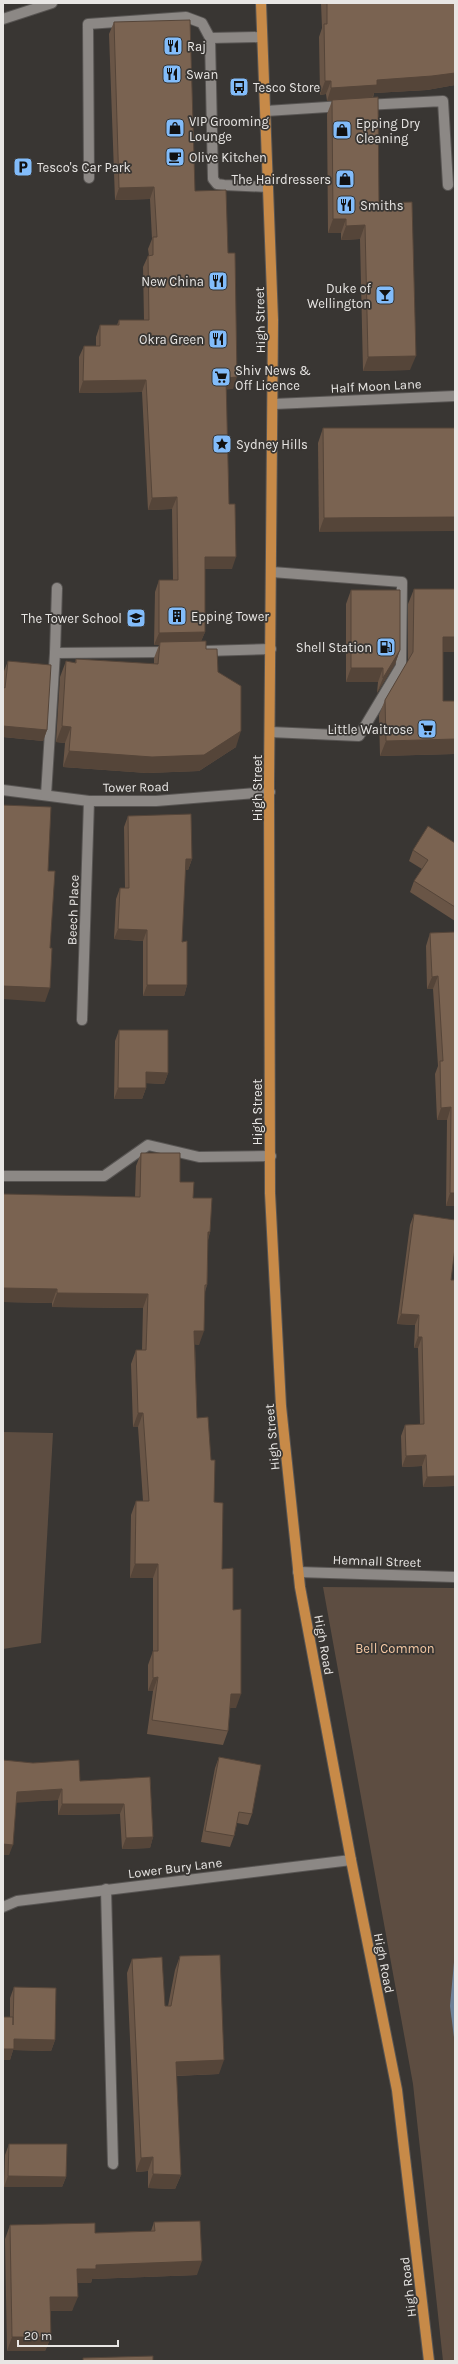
<svg xmlns="http://www.w3.org/2000/svg" width="458" height="2364" font-family="Karla,sans-serif">
  <style>
    .green { fill: #5d4d41 }
    .water { fill: #6c8096 }
    .lines { fill: none; stroke-linecap: round; stroke-linejoin: round }
    .minor-casing { stroke: #585553; stroke-width: 12 }
    .major-casing { stroke: #585553; stroke-width: 12 }
    .minor { stroke: #8c8885; stroke-width: 10 }
    .major { stroke: #c78a48; stroke-width: 10 }
    .wall { fill: #695546 }
    .shaded-wall { fill: #554539 }
    .building { fill: #7a6351; stroke: #554539 }
    .labels { text-anchor: middle; dominant-baseline: central; stroke-width: 3.5; stroke-linejoin: round; paint-order: stroke }
    .poi-label { font-size: 13px; fill: #e8e6e4; stroke: #393633; text-anchor: start }
    .street-label { font-size: 13px; fill: #e8e6e4; stroke: #393633 }
    .park-label { font-size: 13px; fill: #f6c9a4; stroke: #393633 }
  </style>
  <rect width="100%" height="100%" fill="#393633"/>
  <g class="green">
    <path d="M3,1432L53,1433L41,1643L3,1649Z"/>
    <path d="M323,1587L455,1588V2361H443L413,2084Z"/>
  </g>
  <path class="water" d="M455,1951V2045L450,2006Z"/>
  <g class="lines">
    <g class="minor-casing">
      <g id="minor">
        <path d="M3,19L52,3"/>
        <path d="M210,38L213,179L217,184L224,185L268,187"/>
        <path d="M365,105L443,101L448,185"/>
        <path d="M266,111L343,106"/>
        <path d="M89,178L88,24L186,17L202,23L210,38L261,37"/>
        <path d="M274,404L455,396"/>
        <path d="M205,651L271,649"/>
        <path d="M55,653L57,588"/>
        <path d="M270,732L359,736L401,666L402,582L272,572"/>
        <path d="M3,790L89,801H156L270,792"/>
        <path d="M46,795L55,653L169,652"/>
        <path d="M82,1020L89,801"/>
        <path d="M3,1176H104L148,1145L199,1157L271,1156"/>
        <path d="M298,1572L455,1577"/>
        <path d="M106,1889L113,2164"/>
        <path d="M3,1907L17,1901L351,1860"/>
      </g>
    </g>
    <g class="major-casing">
      <path id="major" d="M261,3L273,320L269,783L270,1193L281,1406L300,1587L351,1860L397,2090L429,2361"/>
    </g>
    <use href="#minor" class="minor"/>
    <use href="#major" class="major"/>
  </g>
  <g class="wall">
    <path d="M321,3H455V85L427,90L374,93L373,98L379,203L410,370L363,371L360,239L341,240V233H328L327,114L332,101H327L326,94L320,95L319,37L322,28Z"/>
    <path d="M114,22L195,191L233,389H226L229,504L232,569H205V632L201,641L218,672L236,747L199,771L147,773L63,767L65,743L56,742L60,677L66,661L75,663L76,659L154,664V658L159,645H154L155,592L159,580H173L172,509L148,510L142,392L79,393V357L84,346H96V337L100,325H117L119,320H144L143,267L148,256H149L148,249L152,239L150,199L115,200L109,34Z"/>
    <path d="M323,428H455L319,532L318,443Z"/>
    <path d="M414,589H455V652H443V701L454,754L380,756L379,715L385,700L408,661V604Z"/>
    <path d="M351,590L400,650L395,664L377,693L378,682H346V604Z"/>
    <path d="M8,661L47,730L43,741L3,737V678L4,671Z"/>
    <path d="M128,816L192,859L188,870H185L182,942L187,985L184,996H143V941L114,939L116,899L120,888H125L124,827Z"/>
    <path d="M455,843V921L410,892L414,881L422,869L409,861L413,850Z"/>
    <path d="M455,932V1206H446L447,1120H437L435,1074L438,1066L433,989H427L426,946L430,933Z"/>
    <path d="M119,1030L168,1073L164,1084L146,1083V1088L142,1099H114L115,1041Z"/>
    <path d="M141,1153L180,1182L193,1198L210,1232L208,1240L207,1285L205,1292L199,1345L195,1344L197,1418L211,1460L214,1502L222,1569L233,1610L236,1708H230L228,1731L223,1745L147,1734L153,1691H148V1665L153,1651V1578H130L131,1515L136,1501H143L138,1427H133L131,1364L136,1350H142L143,1308L52,1307V1303L3,1302V1194L135,1197L136,1166Z"/>
    <path d="M414,1214L451,1280H455V1486L423,1487L422,1466L402,1467L401,1436L405,1425L420,1424L418,1348H414L415,1325L397,1324L410,1225Z"/>
    <path d="M219,1757L252,1814L248,1825L237,1823L234,1836L230,1847L201,1842L215,1768Z"/>
    <path d="M3,1760L80,1781L150,1777L153,1837L150,1848L122,1849L120,1814L58,1815V1800L16,1802L9,1855Z"/>
    <path d="M180,1956L219,2074L176,2076L181,2175L175,2189L148,2188V2171L136,2172L127,1973L132,1959L165,2006H168L175,1970Z"/>
    <path d="M14,1987L55,2040L51,2051L13,2050L10,2060V1998Z"/>
    <path d="M9,2144L66,2177L62,2187H4L5,2155Z"/>
    <path d="M154,2222L197,2275L92,2279L91,2283H77L72,2311H50L51,2337L45,2351H7L5,2239L10,2225L95,2233L151,2231Z"/>
  </g>
  <g class="shaded-wall">
    <path d="M455,73V85L427,90L374,93L372,98L327,101L331,88L377,80Z"/>
    <path d="M325,81H331L326,94L320,95Z"/>
    <path d="M154,187L150,199L115,200L119,188Z"/>
    <path d="M333,219H346L341,233H328Z"/>
    <path d="M365,225L360,239L341,240L346,226Z"/>
    <path d="M416,356L410,370L363,371L368,357Z"/>
    <path d="M237,377L233,389L222,390L226,378Z"/>
    <path d="M146,380L142,392L79,393L83,381Z"/>
    <path d="M177,497L172,509L148,510L152,498Z"/>
    <path d="M455,517V531L319,532L324,518Z"/>
    <path d="M205,557H236L232,569H201Z"/>
    <path d="M205,632L200,644L160,642L159,645H154L159,633Z"/>
    <path d="M443,637H455V652H438Z"/>
    <path d="M400,650L395,664L377,693L383,678Z"/>
    <path d="M351,668H383L378,682H346Z"/>
    <path d="M3,726L47,730L43,741L3,737Z"/>
    <path d="M62,726L71,727L65,743L56,742Z"/>
    <path d="M241,731L236,747L199,771L147,773L63,767L69,751Z"/>
    <path d="M455,739V751L454,754L380,756L386,741Z"/>
    <path d="M186,859H192L188,870H182Z"/>
    <path d="M118,929L147,930L143,941L114,939Z"/>
    <path d="M438,976L433,989H427L432,977Z"/>
    <path d="M147,985H187L184,996H143Z"/>
    <path d="M3,986L50,988L45,1002L3,999Z"/>
    <path d="M146,1072L168,1073L164,1084L142,1083Z"/>
    <path d="M118,1088H146L142,1099H114Z"/>
    <path d="M451,1107L447,1120H437L441,1108Z"/>
    <path d="M450,1193H455V1206H446Z"/>
    <path d="M208,1232H210L205,1246Z"/>
    <path d="M3,1288L57,1289L52,1303L3,1302Z"/>
    <path d="M57,1293L148,1294L143,1308L52,1307Z"/>
    <path d="M401,1314L419,1315L415,1325L397,1324Z"/>
    <path d="M194,1331H204L199,1345L189,1344Z"/>
    <path d="M418,1337H422L418,1348H414Z"/>
    <path d="M138,1413H143L138,1427H133Z"/>
    <path d="M426,1455L422,1466L402,1467L406,1456Z"/>
    <path d="M455,1476V1486L423,1487L427,1477Z"/>
    <path d="M135,1564H158L153,1578H130Z"/>
    <path d="M158,1677L153,1691H148L153,1678Z"/>
    <path d="M231,1694H241L236,1708H226Z"/>
    <path d="M62,1789L58,1800L13,1803L17,1792Z"/>
    <path d="M62,1804H124L120,1814L58,1815Z"/>
    <path d="M153,1837L150,1848L122,1849L126,1838Z"/>
    <path d="M3,1844L13,1845L9,1855H3Z"/>
    <path d="M14,2039L55,2040L51,2051L13,2050L10,2060H3V2049Z"/>
    <path d="M224,2060L219,2074L170,2076L176,2062Z"/>
    <path d="M153,2157L148,2171L136,2172L141,2158Z"/>
    <path d="M153,2174L181,2175L175,2189L148,2188Z"/>
    <path d="M8,2176L66,2177L62,2187H4Z"/>
    <path d="M202,2261L197,2275L92,2279L91,2283H72L77,2269L96,2265Z"/>
    <path d="M50,2297H78L72,2311H45Z"/>
    <path d="M12,2337H51L45,2351H7Z"/>
  </g>
  <g class="building">
    <path d="M327,3H455V73L432,76L377,80V85L331,88V81H325L324,24H327Z"/>
    <path d="M190,20L195,191L226,190L228,253H235L237,377L226,378L229,504H235L236,557H205V632L159,633V580H178L177,497L152,498L146,380L83,381L84,346H100V325H119V320H149L148,256L153,255V237H157L154,187L119,188L114,22Z"/>
    <path d="M378,97L379,203L412,202L416,356L368,357L365,225L346,226V219H333L332,100Z"/>
    <path d="M323,428H455V517L324,518Z"/>
    <path d="M414,589H455V637H443V701H455V739L386,741L385,700L413,652Z"/>
    <path d="M351,590H400V650L383,678V668H351Z"/>
    <path d="M206,641V649H217L218,672L241,686V731L204,755L152,757L69,751L71,727L62,726L66,661L76,663V659L158,664L160,642Z"/>
    <path d="M8,661L51,665L47,730L3,726V687L5,688Z"/>
    <path d="M3,805L51,807L48,871H55L50,948H52L50,988L3,986Z"/>
    <path d="M191,814L192,859H186L182,942L187,941V985H147V930L118,929L120,888H129L128,816Z"/>
    <path d="M428,826L455,843V907L414,881L428,860L413,850Z"/>
    <path d="M455,932V1193H450L451,1107L441,1108L440,1061H443L438,976L432,977L430,933Z"/>
    <path d="M119,1030H168V1073L146,1072V1088H118Z"/>
    <path d="M141,1153H180V1182H194L193,1198H212L210,1232H208L207,1285H205L204,1331H194L197,1418L208,1417L211,1460H215L214,1502L223,1503L222,1569L233,1568V1610L241,1609V1694H231L228,1731L152,1720L158,1677L153,1678V1651H158V1564H135L136,1501H149L143,1413H138L136,1350H146L148,1294L57,1293V1289L3,1288V1194L140,1197Z"/>
    <path d="M414,1214L455,1220V1248L451,1280H455V1476L427,1477L426,1455L406,1456L405,1425L424,1424L422,1337H418L419,1315L401,1314Z"/>
    <path d="M219,1757L261,1765L252,1814L239,1812L234,1836L205,1831Z"/>
    <path d="M3,1760L33,1763L79,1760L80,1781L150,1777L153,1837L126,1838L124,1804H62V1789L17,1792L13,1845L3,1844Z"/>
    <path d="M220,1955L224,2060L176,2062L181,2175L153,2174V2157L141,2158L132,1959L162,1957L165,2006H171L180,1956Z"/>
    <path d="M14,1987L56,1988L55,2040L14,2039V2049H3V2017H13V2025Z"/>
    <path d="M9,2144H67L66,2177L8,2176Z"/>
    <path d="M200,2221L202,2261L96,2265V2269H77L78,2297H50L51,2337H12L10,2225L95,2223V2233L155,2231L154,2222Z"/>
    <path d="M153,2356V2361H83V2358Z"/>
  </g>
  <defs>
    <g id="restaurant-square" transform="scale(1)"><rect x="-9" y="-9" width="18" height="18" rx="4" fill="#82bcfa" stroke="#393633"/><path d="M-5-6h1v4h1v-4h1v4h1v-4h1v5L-1.5 .5V6h-2V.5L-5-1ZM5-6V6H3V1.5H1.5Q1.5-4 5-6Z" fill="#111"/></g>
    <g id="bus-square" transform="scale(1)"><rect x="-9" y="-9" width="18" height="18" rx="4" fill="#82bcfa" stroke="#393633"/><path d="M-5-6H5V4H4V6H2V4H-2V6H-4V4H-5ZM-3.5-4V0h7V-4ZM-3.5 1.2v1.5H-2V1.2ZM2 1.2v1.5H3.5V1.2Z" fill="#111"/></g>
    <g id="shop-square" transform="scale(1)"><rect x="-9" y="-9" width="18" height="18" rx="4" fill="#82bcfa" stroke="#393633"/><path d="M-5-2.5h2.3a2.7 3.5 0 0 1 5.4 0H5L5.5 6h-11ZM-1.5-2.5h3a1.5 2.3 0 0 0-3 0Z" fill="#111"/></g>
    <g id="cafe-square" transform="scale(1)"><rect x="-9" y="-9" width="18" height="18" rx="4" fill="#82bcfa" stroke="#393633"/><path d="M-5.5-4.5H6V0H3Q3 3.5 0 3.5H-2.5Q-5.5 3.5-5.5 0ZM3-3.2v2h1.7v-2ZM-6 4.5H4V6H-6Z" fill="#111"/></g>
    <g id="parking-square" transform="scale(1)"><rect x="-9" y="-9" width="18" height="18" rx="4" fill="#82bcfa" stroke="#393633"/><path d="M-3.5-5.5H1a3.5 3.5 0 0 1 0 7H-1V5.5H-3.5ZM-1-3.4V-.6H.8a1.4 1.4 0 0 0 0-2.8Z" fill="#111"/></g>
    <g id="bar-square" transform="scale(1)"><rect x="-9" y="-9" width="18" height="18" rx="4" fill="#82bcfa" stroke="#393633"/><path d="M-6-5H6L.8 .8V4.5H3.5V6h-7V4.5H-.8V.8Z" fill="#111"/></g>
    <g id="supermarket-square" transform="scale(1)"><rect x="-9" y="-9" width="18" height="18" rx="4" fill="#82bcfa" stroke="#393633"/><path d="M-6-5.5h2.5l.6 2H6L4.5 2H-2.5L-4.4-4H-6ZM-1.5 3.2a1.3 1.3 0 1 0 .1 0ZM3 3.2a1.3 1.3 0 1 0 .1 0Z" fill="#111"/></g>
    <g id="sight-square" transform="scale(1)"><rect x="-9" y="-9" width="18" height="18" rx="4" fill="#82bcfa" stroke="#393633"/><path d="M0-6L1.8-2.2L6-1.7L2.9 1.2L3.7 5.4L0 3.3L-3.7 5.4L-2.9 1.2L-6-1.7L-1.8-2.2Z" fill="#111"/></g>
    <g id="building-square" transform="scale(1)"><rect x="-9" y="-9" width="18" height="18" rx="4" fill="#82bcfa" stroke="#393633"/><path d="M-4-6H4V6H1V3H-1V6H-4ZM-2.5-4.3h1.7v1.8h-1.7ZM.8-4.3h1.7v1.8H.8ZM-2.5-1h1.7V.8h-1.7ZM.8-1h1.7V.8H.8Z" fill="#111"/></g>
    <g id="school-square" transform="scale(1)"><rect x="-9" y="-9" width="18" height="18" rx="4" fill="#82bcfa" stroke="#393633"/><path d="M0-5L7-2L0 1L-7-2ZM-4 1L0 2.5L4 1V4Q0 6-4 4Z" fill="#111"/></g>
    <g id="fuel-square" transform="scale(1)"><rect x="-9" y="-9" width="18" height="18" rx="4" fill="#82bcfa" stroke="#393633"/><path d="M-5.5-6h7V0h2V4h1.3V-2.5L3-4.5l.8-.8L6-3V5H2.5V1h-1V6h-7ZM-4.2-4.7v3.2H.2V-4.7Z" fill="#111"/></g>
  </defs>
  <g fill-rule="evenodd">
    <use href="#restaurant-square" x="173" y="46"/>
    <use href="#restaurant-square" x="172" y="74"/>
    <use href="#bus-square" x="239" y="87"/>
    <use href="#shop-square" x="175" y="128"/>
    <use href="#shop-square" x="342" y="130"/>
    <use href="#cafe-square" x="175" y="157"/>
    <use href="#parking-square" x="23" y="167"/>
    <use href="#shop-square" x="345" y="179"/>
    <use href="#restaurant-square" x="346" y="205"/>
    <use href="#restaurant-square" x="218" y="281"/>
    <use href="#bar-square" x="385" y="295"/>
    <use href="#restaurant-square" x="218" y="339"/>
    <use href="#supermarket-square" x="221" y="377"/>
    <use href="#sight-square" x="222" y="444"/>
    <use href="#building-square" x="177" y="616"/>
    <use href="#school-square" x="136" y="618"/>
    <use href="#fuel-square" x="386" y="647"/>
    <use href="#supermarket-square" x="427" y="729"/>
  </g>
  <g class="labels">
    <g class="poi-label">
      <text x="187" y="46">Raj</text>
      <text x="186" y="74">Swan</text>
      <text x="253" y="87">Tesco Store</text>
      <text x="189" y="121">VIP Grooming<tspan x="189" dy="15">Lounge</tspan></text>
      <text x="356" y="123">Epping Dry<tspan x="356" dy="15">Cleaning</tspan></text>
      <text x="189" y="157">Olive Kitchen</text>
      <text x="37" y="167">Tesco's Car Park</text>
      <text x="331" y="179" text-anchor="end">The Hairdressers</text>
      <text x="360" y="205">Smiths</text>
      <text x="204" y="281" text-anchor="end">New China</text>
      <text x="371" y="288" text-anchor="end">Duke of<tspan x="371" dy="15">Wellington</tspan></text>
      <text x="204" y="339" text-anchor="end">Okra Green</text>
      <text x="235" y="370">Shiv News &amp;<tspan x="235" dy="15">Off Licence</tspan></text>
      <text x="236" y="444">Sydney Hills</text>
      <text x="191" y="616">Epping Tower</text>
      <text x="122" y="618" text-anchor="end">The Tower School</text>
      <text x="372" y="647" text-anchor="end">Shell Station</text>
      <text x="413" y="729" text-anchor="end">Little Waitrose</text>
    </g>
    <g class="street-label">
      <text transform="translate(260 320) rotate(-91)">High Street</text>
      <text transform="translate(376 386) rotate(-3)">Half Moon Lane</text>
      <text transform="translate(136 787) rotate(-1)">Tower Road</text>
      <text transform="translate(257 788) rotate(-90)">High Street</text>
      <text transform="translate(73 910) rotate(-88)">Beech Place</text>
      <text transform="translate(257 1112) rotate(-90)">High Street</text>
      <text transform="translate(272 1437) rotate(-95)">High Street</text>
      <text transform="translate(377 1561) rotate(2)">Hemnall Street</text>
      <text transform="translate(324 1645) rotate(80)">High Road</text>
      <text transform="translate(175 1868) rotate(-7)">Lower Bury Lane</text>
      <text transform="translate(384 1963) rotate(79)">High Road</text>
      <text transform="translate(408 2287) rotate(-97)">High Road</text>
    </g>
    <g class="park-label">
      <text x="395" y="1648">Bell Common</text>
    </g>
  </g>
  <rect width="458" height="2364" fill="none" stroke="#e8e6e4" stroke-width="8"/>
  <path d="M18 2340v6h100v-6" fill="none" stroke="#e8e6e4" stroke-width="2"/>
  <text x="24" y="2340" font-size="12" fill="#e8e6e4" stroke="#393633" stroke-width="3" paint-order="stroke">20 m</text>
</svg>
